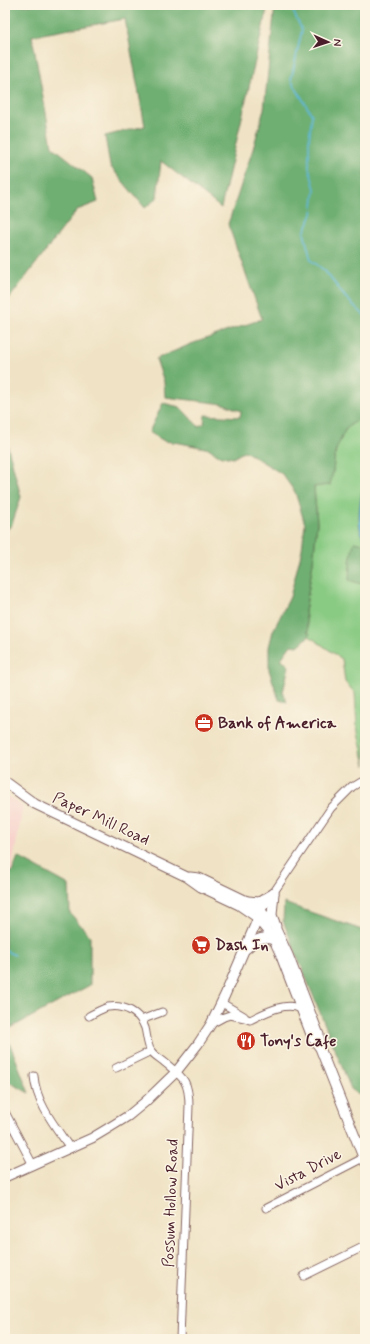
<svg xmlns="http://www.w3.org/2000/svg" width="370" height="1344" font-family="Mynerve,sans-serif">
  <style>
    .built { fill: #f7d0ca }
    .green { fill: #8acb84; stroke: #6a7558 }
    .forest { fill: #6faf72; stroke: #5c674e }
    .water { fill: #61b9de; stroke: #566c84 }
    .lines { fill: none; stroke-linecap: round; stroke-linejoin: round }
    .stream { stroke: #61b9de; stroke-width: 1.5 }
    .minor-casing { stroke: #846461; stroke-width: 9 }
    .major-casing { stroke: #846461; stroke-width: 11 }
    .minor { stroke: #fff; stroke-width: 7 }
    .major { stroke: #fff; stroke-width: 9 }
    .labels { text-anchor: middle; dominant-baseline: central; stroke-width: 3; stroke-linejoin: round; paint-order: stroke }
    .poi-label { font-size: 16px; font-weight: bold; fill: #4a1f2b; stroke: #fcf5e5; text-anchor: start }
    .street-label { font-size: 16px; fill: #4a1f2b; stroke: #fcf5e5 }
  </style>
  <rect width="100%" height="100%" fill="#fcf5e5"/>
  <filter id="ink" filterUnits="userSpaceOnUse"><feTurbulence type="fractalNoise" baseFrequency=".025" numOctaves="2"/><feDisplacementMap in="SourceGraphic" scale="8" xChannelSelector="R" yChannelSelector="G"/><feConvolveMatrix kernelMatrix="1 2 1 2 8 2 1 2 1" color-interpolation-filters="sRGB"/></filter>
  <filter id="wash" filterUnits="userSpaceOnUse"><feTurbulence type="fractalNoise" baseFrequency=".012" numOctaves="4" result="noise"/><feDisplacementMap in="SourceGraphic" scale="16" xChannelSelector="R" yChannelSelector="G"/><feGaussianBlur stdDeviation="0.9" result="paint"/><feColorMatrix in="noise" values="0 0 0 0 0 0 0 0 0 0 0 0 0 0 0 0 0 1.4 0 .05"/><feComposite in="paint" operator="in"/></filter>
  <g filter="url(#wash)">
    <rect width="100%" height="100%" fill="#f0e3c5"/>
    <path class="built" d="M5,794L23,807L11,872L5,871Z"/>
    <path class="green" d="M365,415V766L357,727L355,693L345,682L342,659L309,636L305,612L313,562L317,523L314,487L333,472C335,445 340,428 365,415Z"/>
    <g class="forest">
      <path d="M5,5H268L221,208L161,161L157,198L145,208L110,166L105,136L145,126L125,19L32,36L52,146L92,178L98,202L77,210L5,304Z"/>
      <path d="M275,5H365V415L346,428L335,452L333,472L330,485L314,487L317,523L313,562L305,612L308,632L310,634L309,636L298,646L291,645L281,659L289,666L283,692L287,702L279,700L269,670V647L273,631L290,597L302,549L305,524L295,492L282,474L245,451L233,458L217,455L210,449L180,443L164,441L149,432L163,403L180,407L198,426L204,424L205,415L240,417L241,411L224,404L165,397L164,382L156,359L191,344L262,319L228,224L253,149L264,109Z"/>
      <path d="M5,436L21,497L12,524L5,532Z"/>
      <path d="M354,542L365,544L364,585L349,580L350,561Z"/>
      <path d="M18,857L69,885L70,913L90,936V985L5,1031L29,1093L5,1080V871L12,872Z"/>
      <path d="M284,903L365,931V1093L358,1094L351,1089L283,921Z"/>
    </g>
    <path class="water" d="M365,479V541C354,527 361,495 365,479Z"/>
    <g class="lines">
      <g class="stream">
        <path d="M290,5L302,30L291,80L312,115L309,140V168L315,189L312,214L304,233L311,260L325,271L346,298L365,316"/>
        <path d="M5,951L15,955"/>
      </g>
    </g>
  </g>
  <g filter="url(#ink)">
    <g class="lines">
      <g class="minor-casing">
        <g id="minor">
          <path d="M261,911L331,808L352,787L365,779"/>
          <path d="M222,1003L244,1016"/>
          <path d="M89,1016C95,1013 101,1009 108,1007C124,1004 140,1013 145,1028C147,1035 147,1045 151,1051C154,1055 159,1058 163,1061C182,1077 189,1079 189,1106L180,1339"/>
          <path d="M141,1020L162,1012"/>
          <path d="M211,1024L224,1017L230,1015L245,1018L250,1020C265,1013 285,1001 301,1009"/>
          <path d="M116,1068L151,1051"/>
          <path d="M34,1076C36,1103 55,1126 70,1148"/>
          <path d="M5,1112L33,1165"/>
          <path d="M266,1208L363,1158"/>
          <path d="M304,1276L365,1246"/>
        </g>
      </g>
      <g class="major-casing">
        <g id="major">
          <path d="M5,782L35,804L187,877L201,887L239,905L255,916L273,938L279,951L312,1037L320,1048L365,1162"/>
          <path d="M190,877L199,878L249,902L261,911L275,927L288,955L319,1035L320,1047"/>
          <path d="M274,893L272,915L276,926"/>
          <path d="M248,901L259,902L274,893"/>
          <path d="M246,949C256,940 260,935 274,940"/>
          <path d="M5,1177L92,1138L107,1129L128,1116L145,1102L176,1072L198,1044L211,1024L225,995L261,911"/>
        </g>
      </g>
      <use href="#minor" class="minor"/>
      <use href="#major" class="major"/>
    </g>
  </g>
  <defs>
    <g id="office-disc" transform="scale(1)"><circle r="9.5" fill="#c8321e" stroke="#fcf5e5"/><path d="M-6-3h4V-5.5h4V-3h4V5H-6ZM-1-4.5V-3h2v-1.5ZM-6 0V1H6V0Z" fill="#fff"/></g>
    <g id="supermarket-disc" transform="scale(1)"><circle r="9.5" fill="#c8321e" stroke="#fcf5e5"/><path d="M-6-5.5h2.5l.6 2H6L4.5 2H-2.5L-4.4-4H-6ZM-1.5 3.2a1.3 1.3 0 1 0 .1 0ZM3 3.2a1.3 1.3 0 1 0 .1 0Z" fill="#fff"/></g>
    <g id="restaurant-disc" transform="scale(1)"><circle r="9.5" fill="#c8321e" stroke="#fcf5e5"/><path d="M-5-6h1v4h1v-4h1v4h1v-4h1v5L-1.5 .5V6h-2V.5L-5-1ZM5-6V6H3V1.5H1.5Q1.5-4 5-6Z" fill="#fff"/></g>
  </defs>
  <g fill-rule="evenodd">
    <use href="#office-disc" x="204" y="723"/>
    <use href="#supermarket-disc" x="201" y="945"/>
    <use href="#restaurant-disc" x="246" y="1041"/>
  </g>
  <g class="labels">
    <g class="poi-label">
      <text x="218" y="723">Bank of America</text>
      <text x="215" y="945">Dash In</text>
      <text x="260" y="1041">Tony's Cafe</text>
    </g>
    <g class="street-label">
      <text transform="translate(101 819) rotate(25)">Paper Mill Road</text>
      <text transform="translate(308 1170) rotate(-28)">Vista Drive</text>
      <text transform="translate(171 1203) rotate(-88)">Possum Hollow Road</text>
    </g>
  </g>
  <rect width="370" height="1344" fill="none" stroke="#fcf5e5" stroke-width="20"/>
  <g transform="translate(328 42) rotate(93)" stroke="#fcf5e5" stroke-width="3" paint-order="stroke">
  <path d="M0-3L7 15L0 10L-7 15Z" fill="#4a1f2b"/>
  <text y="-6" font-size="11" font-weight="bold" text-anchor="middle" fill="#4a1f2b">N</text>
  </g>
</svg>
